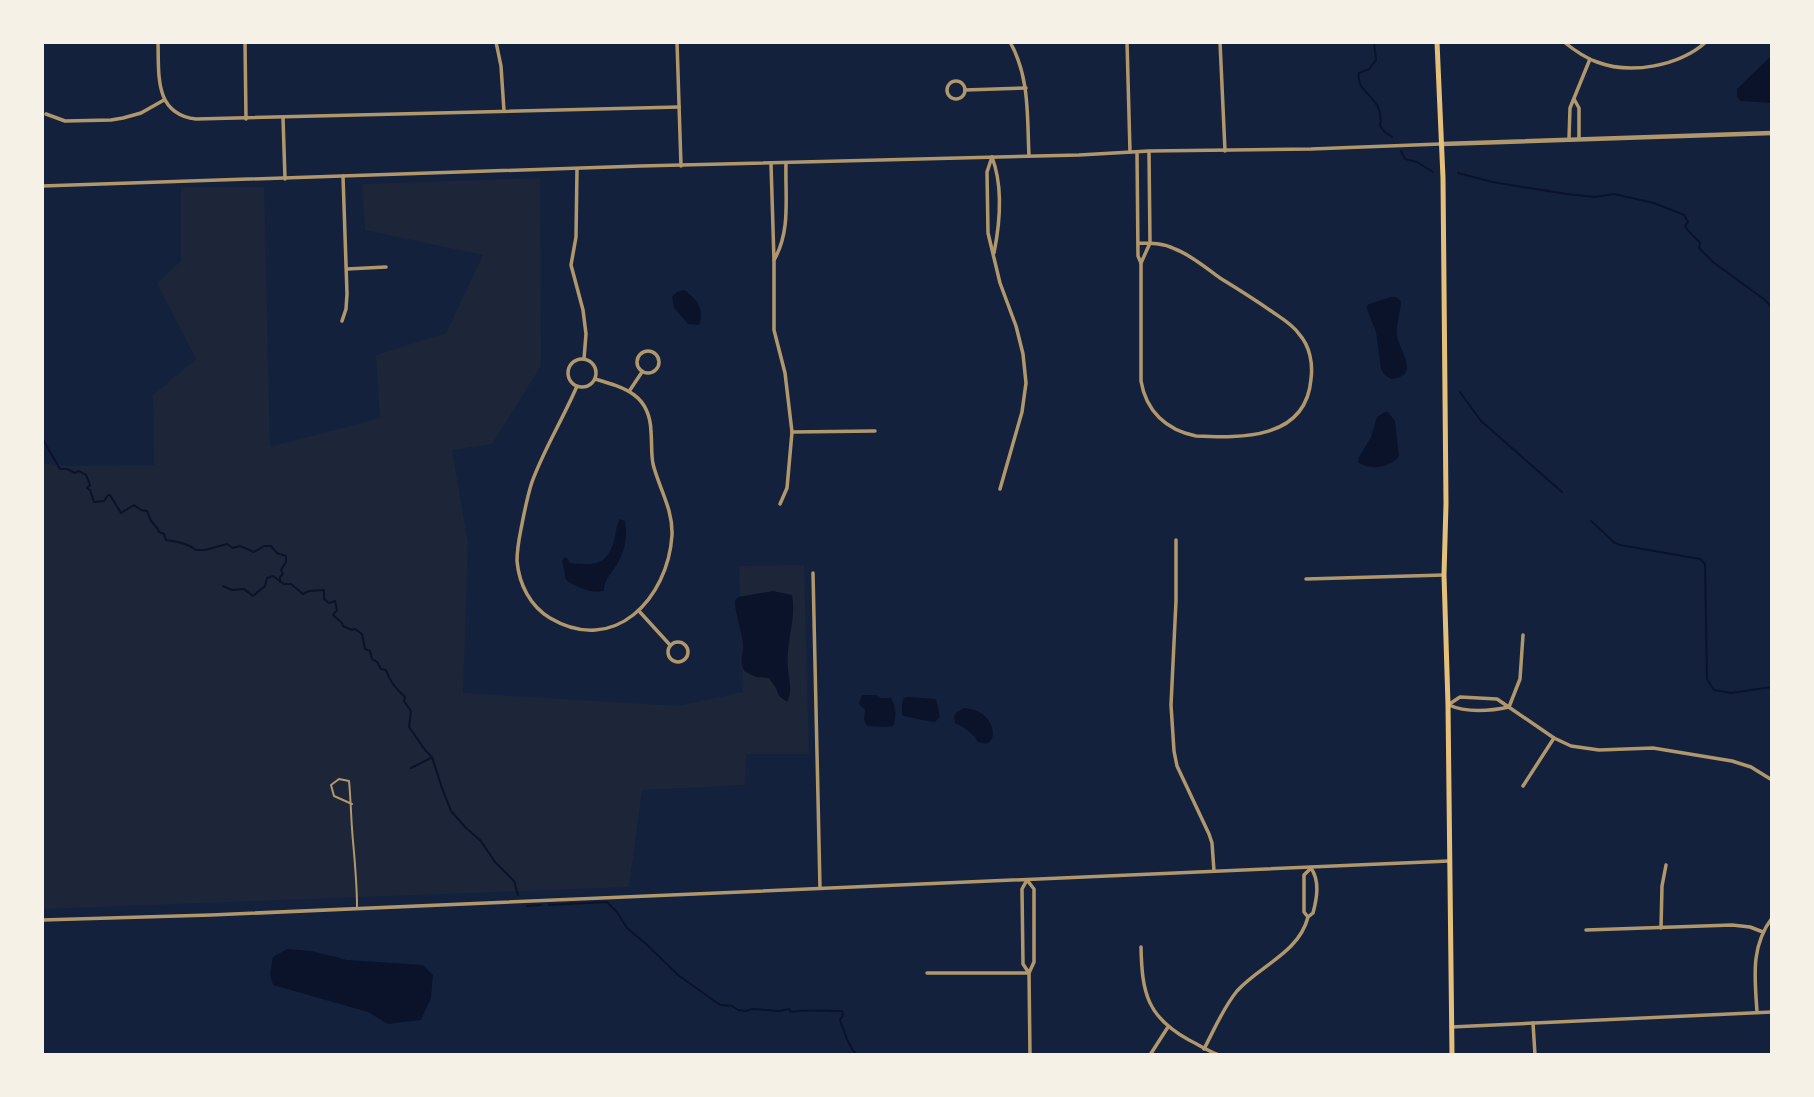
<svg xmlns="http://www.w3.org/2000/svg" width="1814" height="1097" font-family="'Roboto Condensed',sans-serif">
  <style>
    .green { fill: #1d2539 }
    .water { fill: #0b132b }
    .lines { fill: none; stroke-linecap: round; stroke-linejoin: round }
    .stream { stroke: #0b132b; stroke-width: 2 }
    .service { stroke: #b1986c; stroke-width: 2 }
    .minor { stroke: #b1986c; stroke-width: 3.5 }
    .tertiary { stroke: #b1986c; stroke-width: 4.5 }
    .secondary { stroke: #e5c07b; stroke-width: 5 }
  </style>
  <rect width="100%" height="100%" fill="#14213d"/>
  <path class="green" d="M540,178L541,366L492,444L452,450L468,543L463,693L678,706L743,692L739,566L804,565L809,754H746L745,785L642,790L629,887L42,909V463L65,466L154,465L153,395L196,359L157,283L181,261V187H264L270,447L380,418L376,355L446,333L483,255L365,230L362,184Z"/>
  <g class="water">
    <path d="M1772,55V103L1740,101L1737,96V89Z"/>
    <path d="M684,290C697,298 705,310 699,325L688,324L674,308L672,297L677,292Z"/>
    <path d="M1391,297H1396L1401,301C1401,312 1396,323 1397,335C1399,351 1422,376 1391,379L1384,374L1381,369L1376,332L1366,307L1369,304Z"/>
    <path d="M1385,412H1388L1395,421L1399,456C1391,468 1369,471 1358,462V459L1371,437L1377,417Z"/>
    <path d="M620,519L625,521C628,538 625,551 616,566C610,575 604,580 604,591C592,594 576,587 566,580L562,561L564,557L568,559L570,563C593,565 606,567 614,541C616,533 616,526 620,519Z"/>
    <path d="M773,591L792,595C797,619 785,644 788,669C789,680 793,692 787,702L779,696L776,688L769,678L756,677L744,671C740,660 742,659 743,648C743,632 735,617 735,601L738,597Z"/>
    <path d="M863,695H876L881,698H891C896,706 897,718 893,726L885,727L867,726L864,720L865,710L859,704L861,697Z"/>
    <path d="M908,697L936,699L940,717L935,722C931,722 906,717 902,715V702L904,698Z"/>
    <path d="M964,708C998,710 1000,749 981,743C976,742 977,739 974,736C969,731 961,726 955,723L954,716L957,712Z"/>
    <path d="M287,949L312,951L347,960L423,965L433,975L431,998L421,1020L388,1024L368,1012L273,985L270,974L273,957Z"/>
  </g>
  <g class="lines">
    <g class="stream">
      <path d="M1374,42L1376,60L1369,69L1359,73C1355,95 1385,95 1380,126L1385,132L1392,137"/>
      <path d="M1401,151L1405,159L1417,162L1433,172"/>
      <path d="M1458,173L1492,182L1567,194L1595,197L1614,194L1654,203L1684,215L1688,222L1685,226C1689,233 1695,237 1700,243L1699,248L1713,262L1765,300L1772,308"/>
      <path d="M1460,392L1481,421L1562,492"/>
      <path d="M42,438L60,469H67L75,473L79,471L86,475L90,485L87,488L90,490L94,502L104,501L108,495H110L121,513L134,505L141,510L147,511L151,521L158,529L159,532L164,534L166,540C177,542 188,543 196,550H205L227,544L233,548L240,546L254,552L264,546H271L277,553L286,556V562L281,570L283,574L280,577V582"/>
      <path d="M1591,521L1615,543L1620,545L1700,559L1705,564L1707,679L1714,690L1731,693L1772,687"/>
      <path d="M223,586L232,590L244,589L253,596L265,586L267,578L273,576L284,584H291L303,594L309,591L324,590V599L329,603L335,601L337,610L333,615L342,623L343,626L352,630L355,629L362,634L365,649L370,651L372,659L377,662L381,669L386,670C389,680 397,690 405,697L404,701L411,711L409,727L425,750L432,757L442,788L451,811L466,828L481,841L495,862L514,881L518,895"/>
      <path d="M411,768L431,758"/>
      <path d="M549,905L607,902L617,912L627,928L645,943L678,975L720,1005L732,1006L738,1010L746,1011L752,1009L780,1011L789,1009L791,1012C801,1009 828,1011 842,1011L843,1015L840,1020C845,1033 848,1046 857,1055"/>
      <path d="M527,906L541,905"/>
    </g>
    <path class="service" d="M352,804L334,796L331,785L339,779L349,781C351,801 351,821 353,841C355,863 357,885 357,907"/>
    <g class="minor">
      <path d="M158,42C159,75 154,114 196,119L679,107"/>
      <path d="M245,42L246,119"/>
      <path d="M496,42L501,66L504,111"/>
      <path d="M677,42L681,166"/>
      <path d="M1010,42C1030,77 1027,117 1029,156"/>
      <path d="M1127,42L1130,152"/>
      <path d="M1220,42L1225,151"/>
      <path d="M1564,42C1574,50 1585,58 1597,62C1631,75 1679,66 1706,42"/>
      <circle cx="956" cy="90" r="9"/>
      <path d="M965,90L1026,88"/>
      <path d="M1574,99L1579,108V139"/>
      <path d="M46,114L65,121L111,120L123,118L141,113L164,100"/>
      <path d="M283,118L285,179"/>
      <path d="M1569,139L1570,108L1590,59"/>
      <path d="M1137,152L1138,256L1141,263V381C1146,411 1166,430 1196,436C1241,438 1306,440 1311,379C1313,364 1310,346 1299,334C1293,325 1283,319 1274,313C1257,301 1238,289 1220,278C1206,268 1191,255 1175,249C1163,243 1151,243 1138,243"/>
      <path d="M992,157L987,172L988,233L1000,283L1016,326L1023,354L1026,383L1022,412L1000,489"/>
      <path d="M992,157C1003,186 1000,223 994,253"/>
      <path d="M771,164L774,260C791,231 785,197 786,163"/>
      <path d="M577,169L576,237L571,265L583,310L586,334L584,359"/>
      <path d="M42,186L640,166L1079,155L1149,151L1311,149L1440,144"/>
      <path d="M774,260V330L785,373L792,432L787,488L780,504"/>
      <path d="M1141,263L1150,243L1149,152"/>
      <path d="M347,269L386,267"/>
      <path d="M342,321L346,309L347,294L343,176"/>
      <circle cx="648" cy="362" r="11"/>
      <circle cx="582" cy="373" r="14"/>
      <path d="M577,386C563,419 544,449 532,482C527,497 524,514 521,529C519,539 517,550 517,561C519,584 530,606 550,618C614,656 668,599 672,535C673,509 659,488 653,464C651,453 652,443 651,432C650,395 626,388 595,379"/>
      <path d="M630,390L642,372"/>
      <path d="M792,432L875,431"/>
      <path d="M1176,540V601L1171,705L1174,751L1177,766L1209,834L1212,843L1214,871"/>
      <path d="M813,573L820,888"/>
      <path d="M1306,579L1444,575"/>
      <path d="M639,611L670,645"/>
      <circle cx="678" cy="652" r="10"/>
      <path d="M1448,705L1460,697L1497,699L1554,738L1571,746L1599,750L1653,748L1732,761L1751,767L1772,780"/>
      <path d="M1449,705C1466,713 1491,711 1509,707"/>
      <path d="M1509,707L1520,679L1523,635"/>
      <path d="M1523,786L1554,738"/>
      <path d="M42,920L211,915L1449,861"/>
      <path d="M1661,928L1662,886L1666,865"/>
      <path d="M1586,930L1732,925L1750,927L1763,932"/>
      <path d="M1141,947C1142,993 1147,1017 1189,1040C1199,1045 1208,1051 1219,1055"/>
      <path d="M927,973H1029"/>
      <path d="M1029,973L1023,964L1022,889L1027,880L1034,889V962L1029,973L1030,1055"/>
      <path d="M1757,1012C1755,979 1750,947 1772,918"/>
      <path d="M1533,1023L1535,1055"/>
      <path d="M1451,1027L1772,1012"/>
      <path d="M1204,1049C1214,1030 1223,1008 1237,991C1259,966 1299,953 1308,917L1313,913C1317,898 1320,881 1311,868L1304,875V912L1308,917"/>
      <path d="M1150,1055L1168,1027"/>
    </g>
    <path class="tertiary" d="M1442,144L1772,133"/>
    <path class="secondary" d="M1437,42L1443,178L1446,504L1444,575L1448,705L1452,1055"/>
  </g>
  <rect width="1814" height="1097" fill="none" stroke="#f6f1e7" stroke-width="88"/>
</svg>
